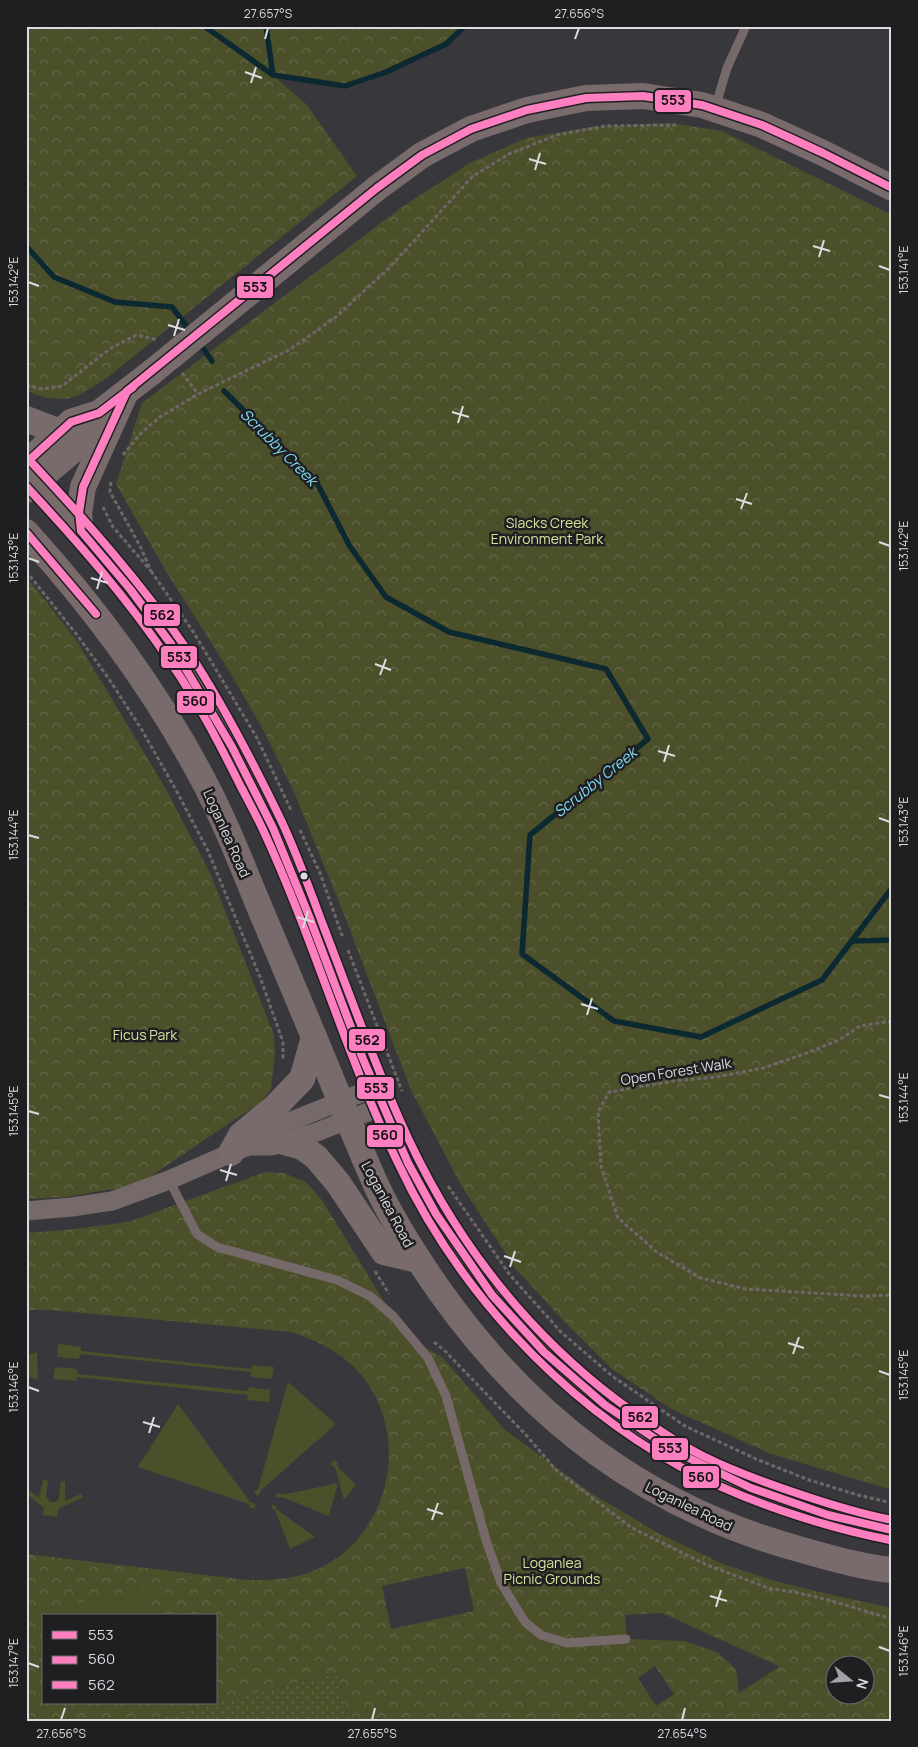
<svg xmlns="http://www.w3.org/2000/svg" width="918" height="1747" font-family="Manrope,sans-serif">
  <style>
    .grass { fill: url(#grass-dots) }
    .park { fill: url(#park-crowns); fill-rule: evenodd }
    .pitch { fill: #4b4f2a }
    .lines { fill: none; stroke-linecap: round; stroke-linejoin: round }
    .stream { stroke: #0c2931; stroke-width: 5.5 }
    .path { stroke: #6e6767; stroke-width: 3; stroke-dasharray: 4 2.5; stroke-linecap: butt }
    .lane { stroke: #766969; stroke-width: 9 }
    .street { stroke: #766969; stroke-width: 19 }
    .secondary { stroke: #796b6b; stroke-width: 26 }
    .secondary-bridge { stroke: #796b6b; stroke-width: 26 }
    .bus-1-casing { stroke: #1f1f21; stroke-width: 11 }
    .bus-2-casing { stroke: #1f1f21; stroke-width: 11 }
    .bus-3-casing { stroke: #1f1f21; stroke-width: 11 }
    .bus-1 { stroke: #fe7fbf; stroke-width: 8 }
    .bus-2 { stroke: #fe7fbf; stroke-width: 8 }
    .bus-3 { stroke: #fe7fbf; stroke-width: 8 }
    .ticks { fill: none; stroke: #dcdce0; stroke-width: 2 }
    .bus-dot { fill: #dcdce0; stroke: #1f1f21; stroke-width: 2 }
    .labels { text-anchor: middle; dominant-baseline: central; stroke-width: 5; stroke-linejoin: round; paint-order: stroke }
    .park-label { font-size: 14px; fill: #d9e399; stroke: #1f1f21 }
    .street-label { font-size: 14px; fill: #dcdce0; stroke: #1f1f21 }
    .water-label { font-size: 15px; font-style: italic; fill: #81def8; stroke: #1f1f21 }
    .line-badge { stroke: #1f1f21; stroke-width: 2 }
    .pale-badge-label { font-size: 14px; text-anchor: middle; font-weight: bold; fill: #111 }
    .neatline { fill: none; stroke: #dcdce0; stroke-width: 2 }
    .ticks-label { font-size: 12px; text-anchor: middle; fill: #dcdce0 }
  </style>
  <defs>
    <pattern id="grass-dots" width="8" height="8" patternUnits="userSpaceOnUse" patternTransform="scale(1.25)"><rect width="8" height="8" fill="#4b4f2a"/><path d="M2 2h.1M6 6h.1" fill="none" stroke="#646849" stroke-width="1.8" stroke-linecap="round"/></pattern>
    <pattern id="park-crowns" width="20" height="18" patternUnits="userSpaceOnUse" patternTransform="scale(1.25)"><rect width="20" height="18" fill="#4b4f2a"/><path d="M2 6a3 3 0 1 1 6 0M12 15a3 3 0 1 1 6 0" fill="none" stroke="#646849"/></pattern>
  </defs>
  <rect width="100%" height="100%" fill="#38383c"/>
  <path class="grass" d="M337,1673L349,1721H143Z"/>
  <g class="park">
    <path d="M26,26H465L446,44L386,72L345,86L274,76L306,104L357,176L108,377C97,384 85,393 73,397C58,402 39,397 26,390Z"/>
    <path d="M671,123L722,131L892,215V1490L771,1454L673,1410L612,1369L560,1317L515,1268L461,1185L411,1090L345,917L294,792L261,726L228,669L167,573L116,484L142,403L402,207L470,163L526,138L592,127Z"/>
    <path d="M26,576L77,641L166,789L211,875L274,1035L275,1054L271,1089L261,1102L138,1185L65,1197L26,1199Z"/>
    <path d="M265,1172L284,1173L306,1182L322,1200L385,1303L419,1344L442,1357L504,1429L591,1493L660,1534L723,1564L771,1580L819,1592L892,1608V1721H349L337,1673L216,1703V1616H44V1703H215L143,1721H26V1554L248,1580C265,1580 281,1580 297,1576C382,1556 415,1449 366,1381C347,1355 320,1341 291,1332L51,1310H26V1233L66,1230L128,1222ZM465,1568L474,1611L391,1629L382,1586ZM662,1613L779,1666V1667L739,1693L736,1669L718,1653L685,1641L627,1639L625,1615ZM836,1664H866V1694H836ZM655,1666L674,1694L656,1706L638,1678Z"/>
  </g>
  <g class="pitch">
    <path d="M58,1344L81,1347V1351L251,1369L252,1365L274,1367L272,1379L251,1377V1372L80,1354L79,1359L57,1357Z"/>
    <path d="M37,1352L38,1379L26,1376V1356Z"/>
    <path d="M55,1367L77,1369V1374L248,1391L249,1387L270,1390L269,1402L247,1400L248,1395L77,1377L76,1381L53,1379Z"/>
    <path d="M288,1382L336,1424L260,1491V1494L257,1496L254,1492L258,1489Z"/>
    <path d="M178,1404L250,1502L256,1504L254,1508H250L249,1504L138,1467Z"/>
    <path d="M335,1460L338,1463L337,1466L356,1485L344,1500L335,1467L331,1465V1463Z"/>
    <path d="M43,1480L48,1481L46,1496L50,1502H56L59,1498L61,1481L65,1482V1501L81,1494L83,1497L58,1509L57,1517L43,1515L44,1508L26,1493V1488L39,1498Z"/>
    <path d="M338,1483L329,1516L282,1497L277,1498L276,1495L278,1493L282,1495Z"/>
    <path d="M272,1505H275L276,1509L315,1537L290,1549L275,1510L271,1508Z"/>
    <path d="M149,1589L147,1616H44V1626L26,1621V1613Z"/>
  </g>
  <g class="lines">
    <g class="stream">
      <path d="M204,26L273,75L345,86L386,72L446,44L465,26"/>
      <path d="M266,26L273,75"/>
      <path d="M26,246L54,277L115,302L172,307L190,331"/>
      <path d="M199,343L212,361"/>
      <path d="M224,391L317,483L349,545L386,597L449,632L606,669L648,739L530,835L522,954L614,1021L701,1037L822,980L892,888"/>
      <path d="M852,941L892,940"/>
    </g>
    <g class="path">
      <path d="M182,373L198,394"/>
      <path d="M26,385L42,389L62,386L111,348L136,335L158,340"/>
      <path d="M123,455L141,433L160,417L198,394L289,350L336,317L389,268L473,176L509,154L557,135L605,126L676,125"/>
      <path d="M103,507L113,527L151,571L140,546L110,492L111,480"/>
      <path d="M26,571L77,635L109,679L142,730L176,790L208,851L260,977L283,1042V1060"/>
      <path d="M151,571L194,633L257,738L291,810"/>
      <path d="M300,830L320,873L343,938"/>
      <path d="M348,950L402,1091"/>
      <path d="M892,1021L860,1026L839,1040L807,1053L763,1068L717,1077L673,1081L609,1092L598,1112L601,1166L618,1218L658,1253L701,1278L746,1289L863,1296L892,1295"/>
      <path d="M448,1186L510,1275L561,1332L612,1376L685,1426L756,1459L809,1480L858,1495L892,1503"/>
      <path d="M375,1271L389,1294"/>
      <path d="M434,1342L445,1351L526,1435L557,1471L632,1528L707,1565L771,1589L794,1592L829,1600L892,1619"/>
    </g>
    <g class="lane">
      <path d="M715,108L727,68L746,26"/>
      <path d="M169,1180L197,1234L217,1247L337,1280L370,1296L394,1317L428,1358L446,1396L486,1540L501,1583L525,1622L541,1635L567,1643L626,1639"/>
    </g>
    <g class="street">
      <path d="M249,1146L269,1130L376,1087"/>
      <path d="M26,1211L72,1207L112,1201L169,1180L231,1153L249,1146H272L284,1142L317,1132L383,1106"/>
    </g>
    <g class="secondary">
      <path d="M377,188L422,155L471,129L527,110L586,98L643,96L702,105L762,125L823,153L892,188"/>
      <path d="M26,419L60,432"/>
      <path d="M26,463L71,422L99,413L152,372"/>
      <path d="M26,471C77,525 126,581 169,642C198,682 222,727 245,772C254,791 265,810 274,829C322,939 356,1054 408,1162C466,1281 557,1380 670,1449C707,1472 748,1487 788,1501C822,1512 856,1524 892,1530"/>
      <path d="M26,490L86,439L99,413"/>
      <path d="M81,531L79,513L83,487L125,394"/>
      <path d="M26,532C94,607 153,686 200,774C224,818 242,865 261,911C286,970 311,1029 335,1088C349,1121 362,1154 377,1187C394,1223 416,1257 439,1290C531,1420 647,1508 802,1550C831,1558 861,1567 892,1570"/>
      <path d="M284,1142L302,1147L316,1157L338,1183L384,1252L418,1260"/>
      <path d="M231,1153L241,1135L275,1107L302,1079L314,1037"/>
    </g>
    <path class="secondary-bridge" d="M152,372L377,188"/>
    <g class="bus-1-casing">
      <g id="bus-1">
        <path d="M892,188L823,153L762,125L702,105L643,96L586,98L527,110L471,129L422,155L377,188L127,391L83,487L79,513L81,531L130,589L171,644L232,747L273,828L309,916L363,1059L408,1163L436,1214L492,1295L544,1352L605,1405L672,1450L751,1488L828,1515L892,1530"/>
        <path d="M26,463L71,422L99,413L133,387"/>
        <path d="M26,532L96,614"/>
      </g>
    </g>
    <g class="bus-2-casing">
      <path id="bus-2" d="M26,486C78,542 128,599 171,663C198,702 220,745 241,787C249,802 257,817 264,832C314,940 346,1056 398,1163C457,1289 559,1400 681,1467C741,1500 823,1527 890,1540"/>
    </g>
    <g class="bus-3-casing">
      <path id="bus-3" d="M33,464C88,523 142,584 188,651C223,704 253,762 281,820C297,854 310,890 323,925C348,990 371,1055 399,1118C447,1228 518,1324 614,1398C642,1419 671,1440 703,1456C735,1472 769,1484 802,1495C832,1505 861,1514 892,1520"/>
    </g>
    <use href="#bus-1" class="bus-1"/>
    <use href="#bus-2" class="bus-2"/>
    <use href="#bus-3" class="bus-3"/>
  </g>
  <path class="ticks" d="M265,39L268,28M575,39L579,28M245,72L262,78M251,83L256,67M529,159L546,164M535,170L540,153M813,246L830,251M819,257L824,240M879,266L890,270M28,282L39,286M168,325L185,330M174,336L179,319M452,412L469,417M458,423L463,406M736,499L752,504M741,509L747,493M879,542L890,546M28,558L39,562M91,578L108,583M97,589L102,572M375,664L391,670M380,675L386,659M658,751L675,756M664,762L669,745M879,818L890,822M28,835L39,838M297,917L314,922M303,928L308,911M581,1004L598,1009M587,1015L592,998M879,1095L890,1098M28,1111L39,1114M220,1170L237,1175M226,1181L231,1164M504,1256L521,1262M510,1267L515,1251M788,1343L804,1348M793,1354L799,1337M879,1371L890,1375M28,1387L39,1391M143,1422L160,1427M149,1433L154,1417M427,1509L443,1514M432,1520L438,1503M710,1596L727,1601M716,1607L721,1590M879,1647L890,1651M28,1663L39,1667M61,1720L65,1708M372,1720L375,1708M682,1720L685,1708"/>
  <circle class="bus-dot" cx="304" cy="876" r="4.5"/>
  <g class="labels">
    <g class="park-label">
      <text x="547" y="522">Slacks Creek<tspan x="547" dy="16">Environment Park</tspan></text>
      <text x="145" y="1034">Ficus Park</text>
      <text x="552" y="1562">Loganlea<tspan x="552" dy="16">Picnic Grounds</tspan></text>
    </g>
    <g class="street-label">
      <text transform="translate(227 833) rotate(66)">Loganlea Road</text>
      <text transform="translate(676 1071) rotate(-9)">Open Forest Walk</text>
      <text transform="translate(388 1204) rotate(62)">Loganlea Road</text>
      <text transform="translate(689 1506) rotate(26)">Loganlea Road</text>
    </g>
    <g class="water-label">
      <text transform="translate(279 447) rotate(45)">Scrubby Creek</text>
      <text transform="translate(595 782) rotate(-39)">Scrubby Creek</text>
    </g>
  </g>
  <g class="line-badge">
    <rect x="654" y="89" width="38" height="24" rx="5" fill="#fe7fbf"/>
    <rect x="236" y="275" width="38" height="24" rx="5" fill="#fe7fbf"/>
    <rect x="143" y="603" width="38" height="24" rx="5" fill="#fe7fbf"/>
    <rect x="160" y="645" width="38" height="24" rx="5" fill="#fe7fbf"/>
    <rect x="176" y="690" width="39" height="24" rx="5" fill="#fe7fbf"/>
    <rect x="348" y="1028" width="38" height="24" rx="5" fill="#fe7fbf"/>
    <rect x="356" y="1076" width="39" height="24" rx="5" fill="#fe7fbf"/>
    <rect x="366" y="1124" width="38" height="24" rx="5" fill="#fe7fbf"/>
    <rect x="621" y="1405" width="38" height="24" rx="5" fill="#fe7fbf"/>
    <rect x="651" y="1437" width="38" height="24" rx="5" fill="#fe7fbf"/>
    <rect x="682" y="1465" width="38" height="24" rx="5" fill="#fe7fbf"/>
  </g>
  <g class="pale-badge-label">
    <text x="673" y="105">553</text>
    <text x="255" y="292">553</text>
    <text x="162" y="620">562</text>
    <text x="179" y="662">553</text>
    <text x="195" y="706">560</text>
    <text x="367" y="1045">562</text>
    <text x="376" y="1093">553</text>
    <text x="385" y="1140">560</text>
    <text x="640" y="1422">562</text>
    <text x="670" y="1453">553</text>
    <text x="701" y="1482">560</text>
  </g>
  <rect width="918" height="1747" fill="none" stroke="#1f1f21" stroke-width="55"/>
  <rect x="42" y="1614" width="175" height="90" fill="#1f1f21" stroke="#6b6b6d"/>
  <rect x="52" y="1631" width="25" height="8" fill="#fe7fbf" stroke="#6b6b6d"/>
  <text x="88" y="1640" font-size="15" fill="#dcdce0">553</text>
  <rect x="52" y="1656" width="25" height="8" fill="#fe7fbf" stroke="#6b6b6d"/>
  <text x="88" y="1664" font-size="15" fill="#dcdce0">560</text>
  <rect x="52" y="1681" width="25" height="8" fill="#fe7fbf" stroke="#6b6b6d"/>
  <text x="88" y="1690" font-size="15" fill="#dcdce0">562</text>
  <g transform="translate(850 1680) rotate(107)"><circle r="24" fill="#1f1f21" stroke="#6b6b6d"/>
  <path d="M0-4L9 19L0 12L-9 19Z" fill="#a3a3a7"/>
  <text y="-8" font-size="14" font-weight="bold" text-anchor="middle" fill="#dcdce0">N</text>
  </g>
  <rect x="28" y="28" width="862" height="1692" class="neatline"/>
  <g class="ticks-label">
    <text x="268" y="18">27.657°S</text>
    <text x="579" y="18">27.656°S</text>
    <text transform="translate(904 270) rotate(-90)" y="4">153.141°E</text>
    <text transform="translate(14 282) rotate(-90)" y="4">153.142°E</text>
    <text transform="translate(904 546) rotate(-90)" y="4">153.142°E</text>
    <text transform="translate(14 558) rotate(-90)" y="4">153.143°E</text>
    <text transform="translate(904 822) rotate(-90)" y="4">153.143°E</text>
    <text transform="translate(14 835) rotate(-90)" y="4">153.144°E</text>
    <text transform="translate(904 1098) rotate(-90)" y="4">153.144°E</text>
    <text transform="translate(14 1111) rotate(-90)" y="4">153.145°E</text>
    <text transform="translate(904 1375) rotate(-90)" y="4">153.145°E</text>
    <text transform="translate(14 1387) rotate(-90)" y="4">153.146°E</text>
    <text transform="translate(904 1651) rotate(-90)" y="4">153.146°E</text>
    <text transform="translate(14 1663) rotate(-90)" y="4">153.147°E</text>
    <text x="61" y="1738">27.656°S</text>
    <text x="372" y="1738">27.655°S</text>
    <text x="682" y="1738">27.654°S</text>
  </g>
</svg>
